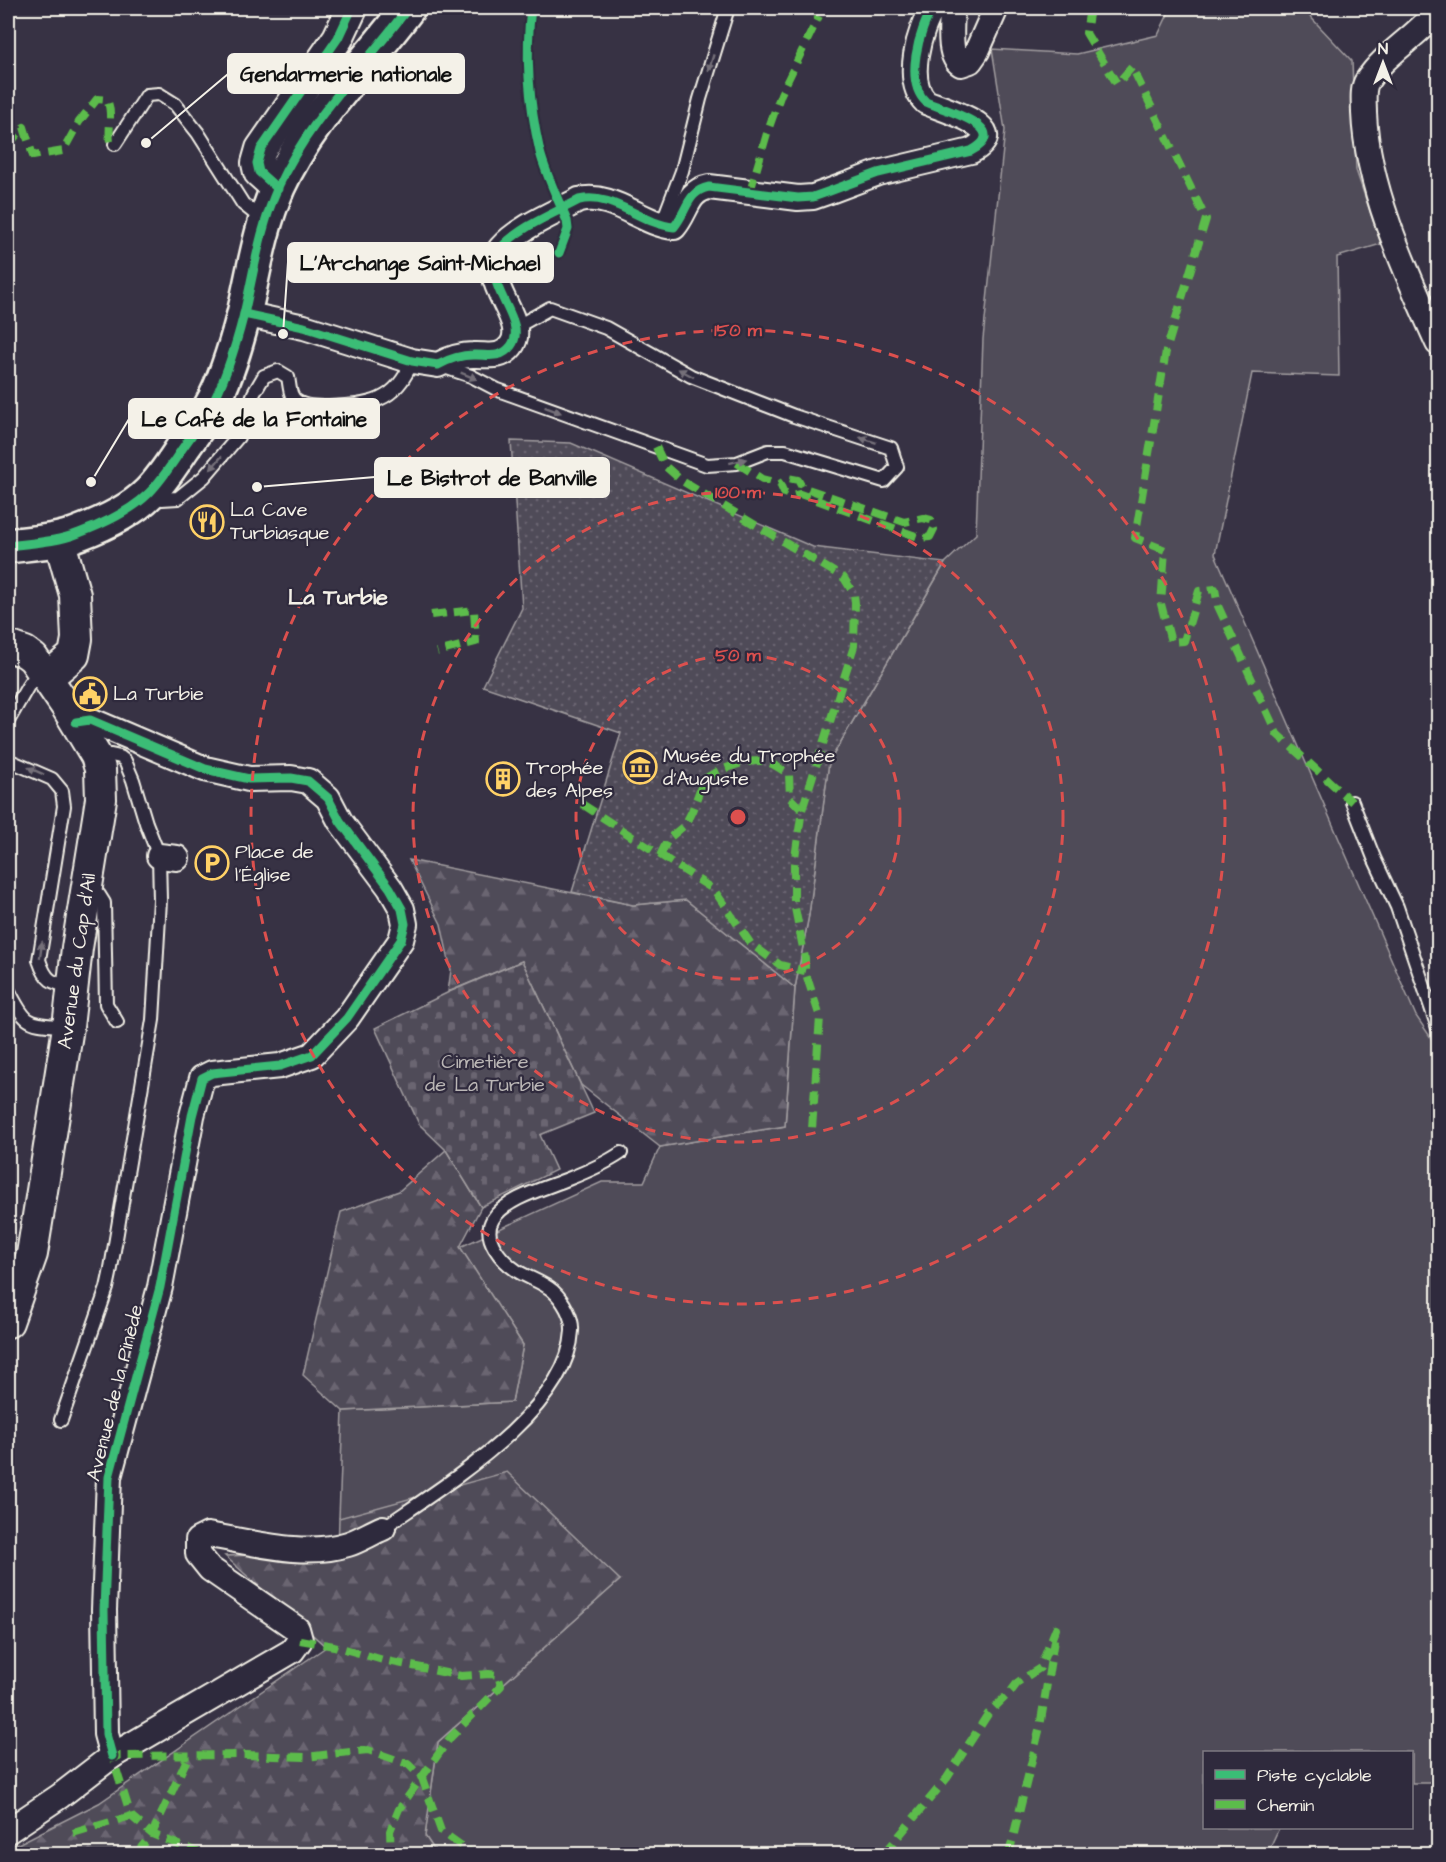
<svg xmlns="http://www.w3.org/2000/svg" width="1446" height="1862" font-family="'Architects Daughter',sans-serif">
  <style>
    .green { fill: #504b59; stroke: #a29ea0; stroke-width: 1.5 }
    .forest { fill: url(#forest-firs); stroke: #a29ea0; stroke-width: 1.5 }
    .cemetery { fill: url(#cemetery-stones); stroke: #a29ea0; stroke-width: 1.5 }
    .park { fill: url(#park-dots); stroke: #a29ea0; stroke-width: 1.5 }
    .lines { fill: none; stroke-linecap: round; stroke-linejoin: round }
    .service-casing { stroke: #f4f1e8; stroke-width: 16 }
    .minor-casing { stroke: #f4f1e8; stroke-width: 28 }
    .tertiary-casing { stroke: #f4f1e8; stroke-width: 34 }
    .secondary-casing { stroke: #f4f1e8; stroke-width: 38 }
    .service { stroke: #2f2a3d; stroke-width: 12 }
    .minor { stroke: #2f2a3d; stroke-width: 24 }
    .tertiary { stroke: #2f2a3d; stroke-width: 30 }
    .secondary { stroke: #2f2a3d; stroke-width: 33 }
    .quiet { stroke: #5cbc4b; stroke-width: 8; stroke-dasharray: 15 8; stroke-linecap: butt }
    .cycleway-casing { stroke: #2f2a3d; stroke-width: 13 }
    .cycleway { stroke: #3abd76; stroke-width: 9 }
    .oneway { fill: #747079 }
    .ring { fill: none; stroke: #dc504e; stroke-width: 3; stroke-dasharray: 10 8 }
    .labels { text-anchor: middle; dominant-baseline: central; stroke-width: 4.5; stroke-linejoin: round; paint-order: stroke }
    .poi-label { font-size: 20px; fill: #f4f1e8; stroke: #2f2a3d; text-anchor: start }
    .street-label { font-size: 20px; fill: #f4f1e8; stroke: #2f2a3d }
    .park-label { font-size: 20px; fill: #bbb7b6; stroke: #2f2a3d }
    .quarter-label { font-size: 22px; font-weight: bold; fill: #f4f1e8; stroke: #2f2a3d }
    .centre { fill: #dc504e; stroke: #2f2a3d; stroke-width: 3 }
    .ring-label { font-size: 18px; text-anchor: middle; font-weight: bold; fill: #dc504e; stroke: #2f2a3d; stroke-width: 4.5; stroke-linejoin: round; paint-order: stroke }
    .leader { fill: none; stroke: #f4f1e8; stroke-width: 2 }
    .callout-dot { fill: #f4f1e8; stroke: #2f2a3d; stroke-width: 2 }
    .callout { fill: #f4f1e8; stroke: #f4f1e8; stroke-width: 2 }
    .callout-label { font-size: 21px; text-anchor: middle; font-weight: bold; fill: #111 }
  </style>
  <defs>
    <pattern id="forest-firs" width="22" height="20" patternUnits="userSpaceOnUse" patternTransform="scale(1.5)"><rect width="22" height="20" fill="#504b59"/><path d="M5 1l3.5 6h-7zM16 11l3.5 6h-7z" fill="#6a6571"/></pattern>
    <pattern id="cemetery-stones" width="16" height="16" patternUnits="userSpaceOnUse" patternTransform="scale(1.5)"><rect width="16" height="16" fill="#504b59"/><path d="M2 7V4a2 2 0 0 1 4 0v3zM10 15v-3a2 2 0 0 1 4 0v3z" fill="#6a6571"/></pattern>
    <pattern id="park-dots" width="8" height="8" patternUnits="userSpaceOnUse" patternTransform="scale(1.5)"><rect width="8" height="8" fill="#504b59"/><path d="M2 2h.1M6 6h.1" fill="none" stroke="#6a6571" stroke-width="1.8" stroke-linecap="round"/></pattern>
  </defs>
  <rect width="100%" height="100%" fill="#373244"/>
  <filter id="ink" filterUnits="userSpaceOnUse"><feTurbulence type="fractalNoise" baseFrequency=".0167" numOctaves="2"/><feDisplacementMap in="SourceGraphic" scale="12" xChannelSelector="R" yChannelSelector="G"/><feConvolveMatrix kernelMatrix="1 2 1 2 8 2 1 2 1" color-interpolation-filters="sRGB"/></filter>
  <g filter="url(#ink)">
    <path class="green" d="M1171,8H1302L1352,61L1356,170L1381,244L1337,257L1339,376L1252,373L1215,554L1416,1016L1438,1048V1783H1412V1752H1204V1828H1279L1267,1854H437L425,1836L438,1742L620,1580L339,1518L343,1411L512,1402L523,1345L460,1247L602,1182H644L660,1147L785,1126L795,988L809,915L829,762L945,563L976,534L983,339L1005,130L992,49L1077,54L1158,35Z"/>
    <g class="forest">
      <path d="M409,860L633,905L686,900L795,988L785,1126L660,1147L581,1085L522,961L448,992L451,970L441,924Z"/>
      <path d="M446,1150L481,1207L460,1247L523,1345L512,1402L343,1411L303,1375L341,1212L399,1191Z"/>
      <path d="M507,1472L620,1580L438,1742L425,1836L437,1854H8V1849L99,1803L326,1647L225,1556L338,1552L339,1518Z"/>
    </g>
    <path class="cemetery" d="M522,961L594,1113L540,1135L556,1170L481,1207L446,1150L419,1124L375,1028L449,992Z"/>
    <path class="park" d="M511,441L571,443L813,547L945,563L829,762L809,915L795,988L686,900L633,905L572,892L621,733L483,686L522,608Z"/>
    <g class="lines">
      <g class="service-casing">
        <g id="service">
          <path d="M115,144L147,95L159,94L175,104L198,133L243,204L263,220"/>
          <path d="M661,226L682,171L700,99L728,8"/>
          <path d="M441,366L471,376L498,390L707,465L737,463L768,451H785L884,481L897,467L891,448L794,416L691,376L606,328L550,308L516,327"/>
          <path d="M152,495L162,499L178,498L204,477L238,437L254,393L264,376L278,371L288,377C290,386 289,397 298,402C305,407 320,407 329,407C369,405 396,403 412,361"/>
          <path d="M8,721L28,686L41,669"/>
          <path d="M8,760L52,779L62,791L64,806L39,960C46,981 51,983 73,987"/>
          <path d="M1352,802L1374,858L1397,907L1438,1028"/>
          <path d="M88,886L99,895L104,903L106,1004L117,1022"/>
          <path d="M8,989C27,1027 27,1023 68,1027"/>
          <path d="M61,1420L107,1288L110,1274L153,1020L160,900L159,856L146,823L133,780L125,761L120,757L111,755L97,756"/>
          <path d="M383,1528C443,1486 568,1411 572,1331C573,1317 563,1300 553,1291C543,1282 528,1278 517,1271C502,1261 481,1238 493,1219C506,1198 546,1188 568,1179C586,1172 605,1164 621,1153"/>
        </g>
      </g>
      <g class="minor-casing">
        <g id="minor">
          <path d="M952,8C952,23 947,56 961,64L970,61L977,51L996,8"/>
          <path d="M1438,10C1418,36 1385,53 1367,81C1362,89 1364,103 1364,113C1367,189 1407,274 1438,343"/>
          <path d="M244,314L304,327L412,361L438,365C449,359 460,355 473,355C487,354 500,360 511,346C531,320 474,280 501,248C519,227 555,213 579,200C613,192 641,224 674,227C687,212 687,191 709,187L798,198L813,197L830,191L878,173L971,151C1015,128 944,110 926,102C904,82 919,29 933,8"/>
          <path d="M76,722L90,720L205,769L249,779L291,778L308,781L328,798L340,821L390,888L402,909L405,924L401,940L347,1018L312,1055L280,1066L212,1073L202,1078L192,1116L160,1287L109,1477L104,1610L106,1734L112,1756"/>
          <path d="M159,856L177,858"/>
          <path d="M8,1831L60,1796L112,1756L292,1651L300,1640L297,1629L210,1569L198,1554V1540L208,1535C253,1542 303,1558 348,1544C360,1540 371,1533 383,1528"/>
        </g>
      </g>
      <g class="tertiary-casing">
        <g id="tertiary">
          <path d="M278,189L259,172L257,163L261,149L338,38L352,8"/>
          <path d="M8,646L25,652L33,658L66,706L96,756L100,769L101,799L77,948L68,1027L32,1254L8,1322"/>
          <path d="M47,678L74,655L77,639L75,595L59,539"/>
        </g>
      </g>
      <g class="secondary-casing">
        <path id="secondary" d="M8,546C31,543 57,542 79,533C103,524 131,511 149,493C162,480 172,464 182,449C191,436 202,422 210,408C226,380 236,345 244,314C254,271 260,228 278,187C309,119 364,67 408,8"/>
      </g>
      <use href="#service" class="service"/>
      <use href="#minor" class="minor"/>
      <use href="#tertiary" class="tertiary"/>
      <use href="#secondary" class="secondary"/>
      <g class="quiet">
        <path d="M1090,8L1086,33L1117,84L1132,67L1206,219L1166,351L1135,538L1165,550L1161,604L1171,642L1184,641L1199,591L1215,589L1218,606L1277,734L1352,802"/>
        <path d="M8,145L24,127L33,156L63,151L79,122L97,99L107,100C113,113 108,127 110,142L115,144"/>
        <path d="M750,192L768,130L781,94L819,16"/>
        <path d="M656,447L665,466L682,481L844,578L854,594L855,603L854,646L802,810L794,864V903L805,958V971L820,1017L812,1129"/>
        <path d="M737,463L762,479L780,484L784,493L792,496L800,494L921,538L930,537L934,529L931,520L923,518L904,522L802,487L798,480L788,478L780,484"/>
        <path d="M431,615L474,610L476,642L437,652"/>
        <path d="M582,804L714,890L751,944L780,965L805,971"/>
        <path d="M660,856L668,839L685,825L692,811L704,779C718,770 741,761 758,761C769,760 780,769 789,774L790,798L802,810"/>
        <path d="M300,1640L334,1646L383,1660L461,1676L489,1674L498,1675L501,1686L450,1738L399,1809L390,1831L391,1854"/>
        <path d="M73,1833L131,1816"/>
        <path d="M136,1854L152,1834L189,1755"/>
        <path d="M202,1854L152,1834L131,1816L112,1756L247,1755L305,1757L368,1750L408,1764L422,1778L441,1831L473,1854"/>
        <path d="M884,1854L947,1778L988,1714L1012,1690L1018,1682L1040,1668L1056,1628L1040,1727L1009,1854"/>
      </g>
      <g class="cycleway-casing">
        <g id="cycleway">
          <path d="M531,8C525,56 529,104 540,152C546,175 558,199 567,221L568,229L559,253"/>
          <path d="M278,189L259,172L257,163L261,149L338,38L352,8"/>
          <path d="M244,314L304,327L412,361L438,365C449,359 460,355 473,355C487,354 500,360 511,346C531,320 474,280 501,248C519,227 555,213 579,200C613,192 641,224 674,227C687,212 687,191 709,187L798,198L813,197L830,191L878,173L971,151C1015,128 944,110 926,102C904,82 919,29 933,8"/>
          <path d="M8,546C31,543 57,542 79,533C103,524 131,511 149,493C162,480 172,464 182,449C191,436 202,422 210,408C226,380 236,345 244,314C254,271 260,228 278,187C309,119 364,67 408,8"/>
          <path d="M76,722L90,720L205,769L249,779L291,778L308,781L328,798L340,821L390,888L402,909L405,924L401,940L347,1018L312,1055L280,1066L212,1073L202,1078L192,1116L160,1287L109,1477L104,1610L106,1734L112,1756"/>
        </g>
      </g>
      <use href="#cycleway" class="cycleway"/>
    </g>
    <defs><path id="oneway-solid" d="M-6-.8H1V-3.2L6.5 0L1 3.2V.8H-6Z" transform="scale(1.5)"/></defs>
    <g class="oneway">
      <use href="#oneway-solid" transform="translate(711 63) rotate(107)"/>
      <use href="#oneway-solid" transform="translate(686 373) rotate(-152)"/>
      <use href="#oneway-solid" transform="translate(469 376) rotate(22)"/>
      <use href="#oneway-solid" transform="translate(553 410) rotate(20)"/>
      <use href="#oneway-solid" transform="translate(868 440) rotate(-162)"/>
      <use href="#oneway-solid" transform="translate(738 461) rotate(-14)"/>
      <use href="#oneway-solid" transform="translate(216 463) rotate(130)"/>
      <use href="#oneway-solid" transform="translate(36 771) rotate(-156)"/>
      <use href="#oneway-solid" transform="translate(41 950) rotate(-82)"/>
    </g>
  </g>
  <g class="ring">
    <circle cx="738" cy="817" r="162"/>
    <circle cx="738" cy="817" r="325"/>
    <circle cx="738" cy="817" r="487"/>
  </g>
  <defs>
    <g id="restaurant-ring" transform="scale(1.725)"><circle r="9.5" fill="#2f2a3d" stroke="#ffd166" stroke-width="1.5"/><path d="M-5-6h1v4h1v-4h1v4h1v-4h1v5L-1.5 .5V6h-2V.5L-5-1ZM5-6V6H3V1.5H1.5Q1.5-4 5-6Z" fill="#ffd166"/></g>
    <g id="civic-ring" transform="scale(1.725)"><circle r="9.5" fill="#2f2a3d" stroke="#ffd166" stroke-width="1.5"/><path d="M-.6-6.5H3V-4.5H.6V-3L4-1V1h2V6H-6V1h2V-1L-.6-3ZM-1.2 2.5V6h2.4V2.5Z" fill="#ffd166"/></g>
    <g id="museum-ring" transform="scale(1.725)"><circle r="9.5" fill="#2f2a3d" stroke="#ffd166" stroke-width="1.5"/><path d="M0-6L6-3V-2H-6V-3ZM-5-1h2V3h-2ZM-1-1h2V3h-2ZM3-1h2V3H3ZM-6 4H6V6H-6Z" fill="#ffd166"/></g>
    <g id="building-ring" transform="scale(1.725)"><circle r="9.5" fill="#2f2a3d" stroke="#ffd166" stroke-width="1.5"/><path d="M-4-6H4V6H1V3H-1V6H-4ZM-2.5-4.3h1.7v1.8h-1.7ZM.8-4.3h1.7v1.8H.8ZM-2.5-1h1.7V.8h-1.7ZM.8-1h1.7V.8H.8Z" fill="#ffd166"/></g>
    <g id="parking-ring" transform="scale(1.725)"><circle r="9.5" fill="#2f2a3d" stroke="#ffd166" stroke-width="1.5"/><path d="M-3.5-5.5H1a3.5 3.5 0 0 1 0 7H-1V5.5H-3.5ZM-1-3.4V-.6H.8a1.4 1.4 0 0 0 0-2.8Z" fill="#ffd166"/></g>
  </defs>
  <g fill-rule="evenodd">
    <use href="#restaurant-ring" x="207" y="522"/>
    <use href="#civic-ring" x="90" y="694"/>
    <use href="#museum-ring" x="640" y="767"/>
    <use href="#building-ring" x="503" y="779"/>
    <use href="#parking-ring" x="212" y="863"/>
  </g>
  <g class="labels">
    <g class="poi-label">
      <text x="230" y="510">La Cave<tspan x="230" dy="23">Turbiasque</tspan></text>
      <text x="113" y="694">La Turbie</text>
      <text x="663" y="756">Musée du Trophée<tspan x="663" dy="23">d'Auguste</tspan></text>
      <text x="526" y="768">Trophée<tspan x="526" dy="23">des Alpes</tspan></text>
      <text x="235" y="852">Place de<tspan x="235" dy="23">l'Église</tspan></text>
    </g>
    <g class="street-label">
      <text transform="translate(77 961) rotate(-82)">Avenue du Cap d'Ail</text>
      <text transform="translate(115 1393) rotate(-76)">Avenue de la Pinède</text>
    </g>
    <g class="park-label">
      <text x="485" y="1062">Cimetière<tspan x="485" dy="23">de La Turbie</tspan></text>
    </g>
    <g class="quarter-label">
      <text x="338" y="597">La Turbie</text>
    </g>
  </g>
  <circle cx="738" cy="817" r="9" class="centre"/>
  <g class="ring-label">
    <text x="738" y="336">150 m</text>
    <text x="738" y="498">100 m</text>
    <text x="738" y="661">50 m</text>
  </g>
  <path class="leader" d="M146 143L228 74M283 334L288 262M91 482L129 419M257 487L375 477"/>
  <g class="callout-dot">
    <circle cx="146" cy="143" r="6"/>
    <circle cx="283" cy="334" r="6"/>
    <circle cx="91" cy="482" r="6"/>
    <circle cx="257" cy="487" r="6"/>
  </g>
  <g class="callout">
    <rect x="228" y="54" width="236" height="39" rx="6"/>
    <rect x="288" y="243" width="265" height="39" rx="6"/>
    <rect x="129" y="399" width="250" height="39" rx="6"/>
    <rect x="375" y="458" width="234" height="39" rx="6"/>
  </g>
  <g class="callout-label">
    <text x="346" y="81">Gendarmerie nationale</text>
    <text x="420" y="270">L'Archange Saint-Michael</text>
    <text x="254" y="426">Le Café de la Fontaine</text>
    <text x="492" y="485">Le Bistrot de Banville</text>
  </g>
  <rect width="1446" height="1862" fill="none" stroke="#2f2a3d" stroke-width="30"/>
  <rect x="15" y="15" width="1416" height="1832" fill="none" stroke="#f4f1e8" stroke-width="2" filter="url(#ink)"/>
  <rect x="1203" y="1751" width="210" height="78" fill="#2f2a3d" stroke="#7e7a81" stroke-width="1.5"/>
  <rect x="1215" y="1770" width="30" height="9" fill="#3abd76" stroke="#7e7a81" stroke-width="1.5"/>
  <text x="1257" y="1781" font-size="18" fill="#f4f1e8">Piste cyclable</text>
  <rect x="1215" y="1800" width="30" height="9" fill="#5cbc4b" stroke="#7e7a81" stroke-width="1.5"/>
  <text x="1257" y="1811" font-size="18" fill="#f4f1e8">Chemin</text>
  <g transform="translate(1383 63)" stroke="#2f2a3d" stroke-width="4.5" paint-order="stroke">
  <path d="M0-4.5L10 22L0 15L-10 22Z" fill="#f4f1e8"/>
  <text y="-9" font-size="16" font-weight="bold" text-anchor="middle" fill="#f4f1e8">N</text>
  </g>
</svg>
